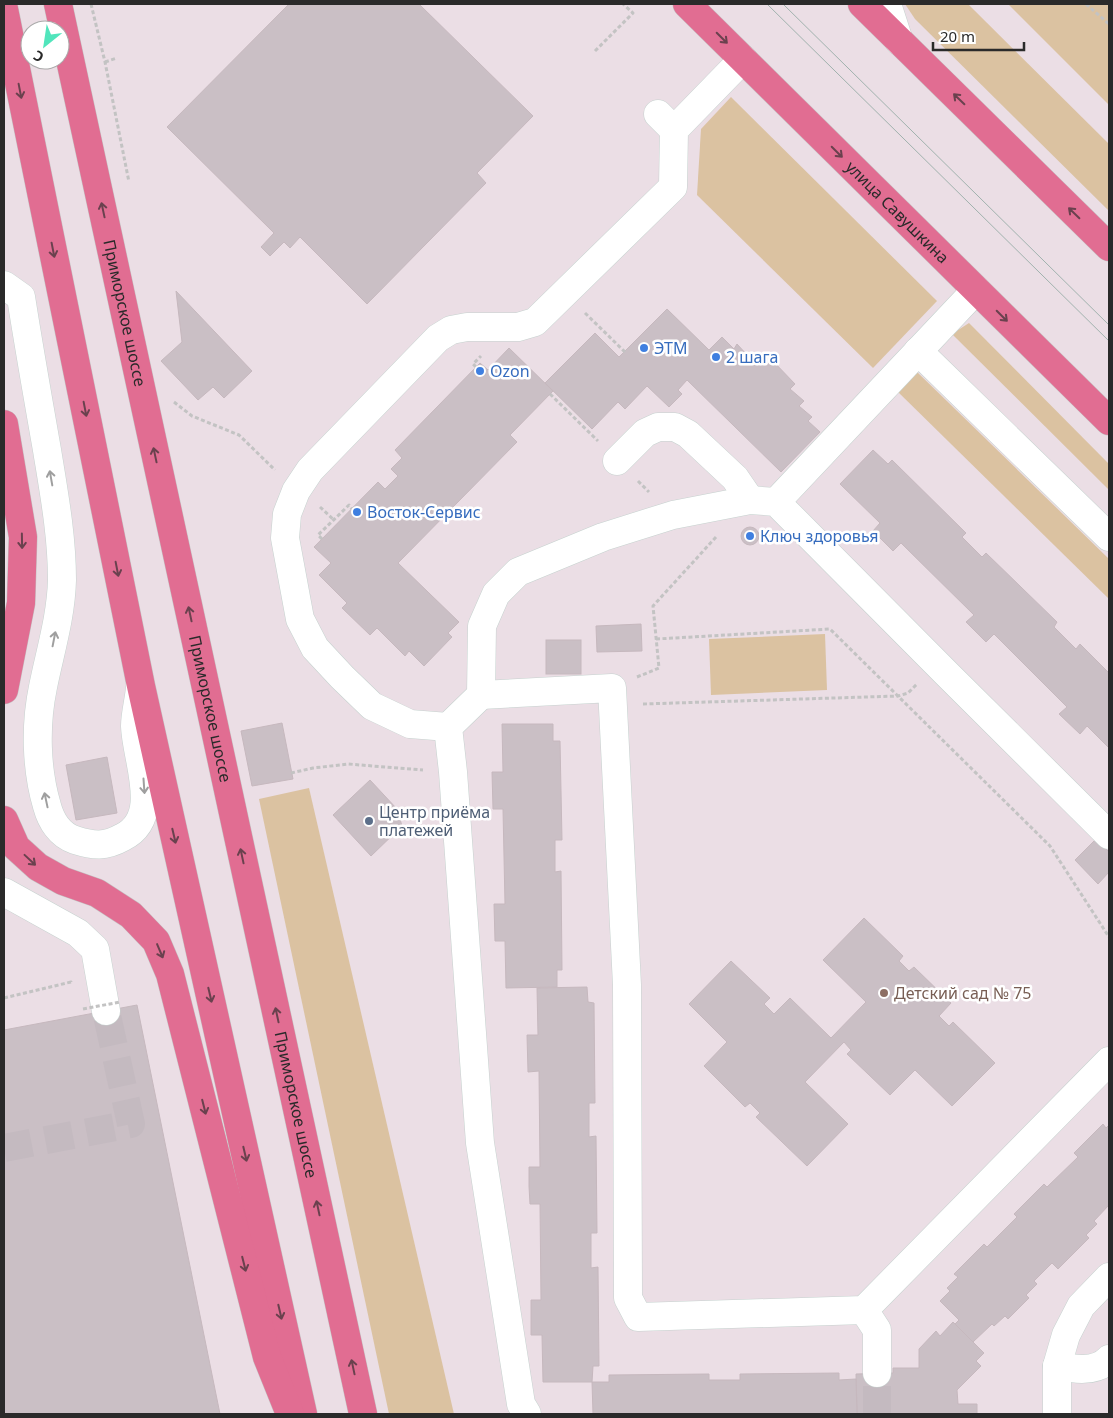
<svg xmlns="http://www.w3.org/2000/svg" width="1113" height="1418" font-family="'Noto Sans',sans-serif">
  <style>
    .green { fill: #dbc2a1 }
    .building { fill: #cabfc5; stroke: #c6b8be }
    .lines { fill: none; stroke-linecap: round; stroke-linejoin: round }
    .minor-tunnel { stroke: #c4bac0; stroke-width: 28; stroke-dasharray: 28 14; stroke-linecap: butt }
    .minor-casing { stroke: #c6d2cf; stroke-width: 29 }
    .major-casing { stroke: #c3c3c3; stroke-width: 29 }
    .path { stroke: #c3c3c3; stroke-width: 3; stroke-dasharray: 4 2.5; stroke-linecap: butt }
    .minor { stroke: #fff; stroke-width: 28 }
    .major { stroke: #e16d92; stroke-width: 28 }
    .tram { stroke: #a1b2ae; stroke-width: 1 }
    .path-bridge { stroke: #c3c3c3; stroke-width: 3; stroke-dasharray: 4 2.5; stroke-linecap: butt }
    .oneway { stroke: #6a414e }
    .oneway2 { stroke: #9f9f9f }
    .shop-dot { fill: #3f7fe0; stroke: #fff; stroke-width: 2 }
    .service-dot { fill: #5c6f8a; stroke: #fff; stroke-width: 2 }
    .education-dot { fill: #8d6e63; stroke: #fff; stroke-width: 2 }
    .labels { text-anchor: middle; dominant-baseline: central; stroke-width: 5; stroke-linejoin: round; paint-order: stroke }
    .street-label { font-size: 16px; fill: #2a2a2a; stroke: #fff }
    .shop-label { font-size: 16px; fill: #366cbe; stroke: #fff; text-anchor: start }
    .service-label { font-size: 16px; fill: #4e5e75; stroke: #fff; text-anchor: start }
    .education-label { font-size: 16px; fill: #785e54; stroke: #fff; text-anchor: start }
  </style>
  <rect width="100%" height="100%" fill="#ebdee5"/>
  <g class="green">
    <path d="M905,4H968L1109,144V211L915,19Z"/>
    <path d="M1008,4H1109V105Z"/>
    <path d="M731,97L937,301L873,368L697,195L701,129Z"/>
    <path d="M969,323L1109,464V490L952,334Z"/>
    <path d="M916,371L1109,559V599L896,390Z"/>
    <path d="M825,634L827,690L711,695L709,639Z"/>
    <path d="M309,788L454,1414H389L259,799Z"/>
  </g>
  <g class="building">
    <path d="M289,4H419L533,116L477,173L486,183L367,304L300,237L290,248L284,242L270,256L261,247L274,233L167,127Z"/>
    <path d="M176,291L252,371L224,398L213,387L198,400L161,361L182,342Z"/>
    <path d="M667,309L709,350L722,337L734,349L737,344L749,357L753,352L767,365L772,360L795,384L790,389L804,401L799,406L812,417L808,421L820,432L781,472L687,380L678,390L682,394L669,407L647,386L625,409L618,402L592,429L545,383L595,333L619,357Z"/>
    <path d="M509,348L553,391L510,435L517,442L398,563L459,622L448,633L452,637L424,666L409,651L405,656L377,628L370,635L342,608L347,603L319,575L331,563L314,547L378,482L385,489L398,476L391,469L402,458L395,450L480,363L488,370Z"/>
    <path d="M873,450L888,464L892,460L966,533L962,537L982,557L986,553L1057,622L1054,627L1076,649L1080,644L1109,673V748L1087,726L1080,734L1059,714L1067,707L994,634L986,642L966,622L974,615L901,543L893,551L873,531L880,523L840,484Z"/>
    <circle cx="750" cy="536" r="9"/>
    <path d="M641,624L642,651L597,652L596,626Z"/>
    <rect x="546" y="640" width="35" height="34"/>
    <path d="M282,723L293,779L252,786L241,731Z"/>
    <path d="M502,724H553V741H560L562,840H555V872L561,871L562,970H557V987L506,988L505,941H495L494,904H505L503,809H493L492,772H503Z"/>
    <path d="M107,757L117,813L76,820L66,765Z"/>
    <path d="M370,780L397,809L402,826L371,856L333,815Z"/>
    <path d="M1096,839L1109,852V872L1098,884L1075,860Z"/>
    <path d="M864,918L903,956L899,961L909,971L914,967L951,1003L939,1016L949,1026L953,1022L995,1063L952,1106L915,1070L890,1095L847,1054L851,1050L844,1042L805,1082L848,1124L807,1166L756,1117L760,1113L750,1103L745,1107L704,1066L727,1042L689,1004L731,961L770,998L764,1004L774,1014L790,998L831,1038L866,1002L823,960Z"/>
    <path d="M587,987L588,1002L594,1003L595,1103H589V1137L596,1136L597,1233H591V1268L598,1267L599,1366H593L592,1382H543L542,1335H531V1300H541L540,1204H530L529,1186V1167H540L539,1071L528,1072L527,1035H538L537,988Z"/>
    <path d="M137,1005L220,1414H4V1030Z"/>
    <path d="M1103,1124L1106,1128L1109,1125V1205L1094,1221L1097,1224L1086,1235L1089,1238L1058,1269L1052,1263L1034,1281L1037,1284L1026,1295L1029,1298L1008,1319L1005,1316L994,1326L992,1324L973,1342L955,1324L959,1320L940,1301L950,1291L947,1288L958,1277L954,1274L984,1244L987,1247L1017,1217L1014,1214L1044,1184L1047,1187L1078,1157L1074,1153Z"/>
    <path d="M953,1322L984,1353L976,1361L981,1366L957,1390L958,1404H977V1414H857L856,1374L893,1373V1368H919V1349L936,1331L940,1336Z"/>
    <path d="M839,1373V1380L856,1379L857,1414H593L592,1382H609V1375L709,1374V1380H740V1374Z"/>
  </g>
  <g class="lines">
    <g class="minor-tunnel">
      <path d="M4,1148L131,1124L106,1011"/>
      <path d="M877,1414V1373"/>
    </g>
    <g class="minor-casing">
      <g id="minor">
        <path d="M887,4L899,41"/>
        <path d="M658,114L674,130"/>
        <path d="M4,285L21,297C29,348 38,399 47,450C54,493 62,536 62,580C61,617 50,652 43,687C35,725 36,769 47,806C51,821 60,835 75,840C94,846 105,847 123,837C163,817 136,760 135,726C135,714 139,700 140,688"/>
        <path d="M918,351L1109,537"/>
        <path d="M617,461L645,433L658,427H675L688,434L735,478L750,500"/>
        <path d="M776,502L976,290"/>
        <path d="M481,695L612,688L627,985L628,1298L638,1317L864,1310L1109,1061"/>
        <path d="M448,727L410,724L372,706L342,677L315,648L300,619L285,538L287,514L296,491L310,470L438,338L451,330L467,327H518L535,322L673,187L674,130L743,59"/>
        <path d="M4,892L78,933L95,949L106,1011"/>
        <path d="M864,1310L877,1330V1373"/>
        <path d="M1057,1366C1073,1369 1096,1373 1109,1359"/>
        <path d="M527,1414L521,1404L480,1143L453,772L448,727L481,695L482,626L496,594L518,572L603,537L673,515L750,500L776,502L948,675L1109,835"/>
        <path d="M1057,1414V1366L1066,1335L1081,1306L1109,1277"/>
      </g>
    </g>
    <g class="major-casing">
      <g id="major">
        <path id="s1" d="M58,4L363,1414"/>
        <path id="s2" d="M687,4L1109,421"/>
        <path d="M862,4L1109,247"/>
        <path d="M4,9L141,686L303,1414"/>
        <path d="M4,424L23,537L21,603L4,690"/>
        <path d="M4,820L16,847L38,867L63,881L97,893L131,915L156,941L170,974L267,1357L290,1414"/>
      </g>
    </g>
    <g class="path">
      <path d="M91,4L105,62L129,182"/>
      <path d="M1086,4L1109,24"/>
      <path d="M595,51L633,13L623,4"/>
      <path d="M105,62L117,58"/>
      <path d="M585,313L625,352"/>
      <path d="M476,367L473,364L481,356"/>
      <path d="M550,394L598,441"/>
      <path d="M174,402L192,416L239,435L275,470"/>
      <path d="M638,481L649,492"/>
      <path d="M320,507L334,520"/>
      <path d="M322,539L318,535L349,505L352,509"/>
      <path d="M656,639L830,629L1050,846L1109,937"/>
      <path d="M637,677L659,668L653,606L716,537"/>
      <path d="M643,704L898,696L908,693L917,684"/>
      <path d="M291,773L313,768L348,764L423,770"/>
      <path d="M4,998L71,982V984"/>
    </g>
    <use href="#minor" class="minor"/>
    <use href="#major" class="major"/>
    <g class="tram">
      <path d="M767,4L1109,341"/>
      <path d="M783,4L1109,325"/>
    </g>
    <path class="path-bridge" d="M83,1009L120,1002"/>
  </g>
  <defs><path id="oneway-shaft" d="M-6 0H5M1.5-3L5.5 0L1.5 3" fill="none" stroke-width="1.6" stroke-linecap="round" stroke-linejoin="round" transform="scale(1.25)"/></defs>
  <g class="oneway">
    <use href="#oneway-shaft" transform="translate(722 38) rotate(45)"/>
    <use href="#oneway-shaft" transform="translate(20 91) rotate(79)"/>
    <use href="#oneway-shaft" transform="translate(959 99) rotate(-136)"/>
    <use href="#oneway-shaft" transform="translate(837 152) rotate(45)"/>
    <use href="#oneway-shaft" transform="translate(103 210) rotate(-102)"/>
    <use href="#oneway-shaft" transform="translate(1074 213) rotate(-136)"/>
    <use href="#oneway-shaft" transform="translate(53 250) rotate(79)"/>
    <use href="#oneway-shaft" transform="translate(1002 316) rotate(45)"/>
    <use href="#oneway-shaft" transform="translate(85 409) rotate(79)"/>
    <use href="#oneway-shaft" transform="translate(155 455) rotate(-102)"/>
    <use href="#oneway-shaft" transform="translate(22 541) rotate(89)"/>
    <use href="#oneway-shaft" transform="translate(117 569) rotate(79)"/>
    <use href="#oneway-shaft" transform="translate(190 614) rotate(-102)"/>
    <use href="#oneway-shaft" transform="translate(174 836) rotate(77)"/>
    <use href="#oneway-shaft" transform="translate(242 856) rotate(-102)"/>
    <use href="#oneway-shaft" transform="translate(30 860) rotate(43)"/>
    <use href="#oneway-shaft" transform="translate(160 951) rotate(67)"/>
    <use href="#oneway-shaft" transform="translate(210 995) rotate(77)"/>
    <use href="#oneway-shaft" transform="translate(277 1015) rotate(-102)"/>
    <use href="#oneway-shaft" transform="translate(204 1107) rotate(76)"/>
    <use href="#oneway-shaft" transform="translate(245 1154) rotate(77)"/>
    <use href="#oneway-shaft" transform="translate(318 1208) rotate(-102)"/>
    <use href="#oneway-shaft" transform="translate(244 1264) rotate(76)"/>
    <use href="#oneway-shaft" transform="translate(280 1312) rotate(77)"/>
    <use href="#oneway-shaft" transform="translate(353 1367) rotate(-102)"/>
  </g>
  <g class="oneway2">
    <use href="#oneway-shaft" transform="translate(51 478) rotate(-100)"/>
    <use href="#oneway-shaft" transform="translate(54 639) rotate(-79)"/>
    <use href="#oneway-shaft" transform="translate(144 786) rotate(86)"/>
    <use href="#oneway-shaft" transform="translate(46 800) rotate(-102)"/>
  </g>
  <g class="shop-dot">
    <circle cx="644" cy="348" r="5"/>
    <circle cx="716" cy="357" r="5"/>
    <circle cx="480" cy="371" r="5"/>
    <circle cx="357" cy="512" r="5"/>
    <circle cx="750" cy="536" r="5"/>
  </g>
  <circle class="service-dot" cx="369" cy="821" r="5"/>
  <circle class="education-dot" cx="884" cy="993" r="5"/>
  <g class="labels">
    <g class="street-label">
      <text stroke="none"><textPath href="#s2" startOffset="296">улица Савушкина</textPath></text>
      <text stroke="none"><textPath href="#s1" startOffset="316">Приморское шоссе</textPath></text>
      <text stroke="none"><textPath href="#s1" startOffset="721">Приморское шоссе</textPath></text>
      <text stroke="none"><textPath href="#s1" startOffset="1126">Приморское шоссе</textPath></text>
    </g>
    <g class="shop-label">
      <text x="654" y="348">ЭТМ</text>
      <text x="726" y="357">2 шага</text>
      <text x="490" y="371">Ozon</text>
      <text x="367" y="512">Восток-Сервис</text>
      <text x="760" y="536">Ключ здоровья</text>
    </g>
    <g class="service-label">
      <text x="379" y="812">Центр приёма<tspan x="379" dy="18">платежей</tspan></text>
    </g>
    <g class="education-label">
      <text x="894" y="993">Детский сад № 75</text>
    </g>
  </g>
  <rect width="1113" height="1418" fill="none" stroke="#2a2a2a" stroke-width="10"/>
  <g transform="translate(45 45) rotate(210)"><circle r="24" fill="#ffffff" stroke="#aaaaaa"/>
  <path d="M0-4L9 19L0 12L-9 19Z" fill="#51e5bc"/>
  <text y="-8" font-size="14" font-weight="bold" text-anchor="middle" fill="#2a2a2a">С</text>
  </g>
  <path d="M933 42v8h91v-8" fill="none" stroke="#2a2a2a" stroke-width="2.5"/>
  <text x="940" y="42" font-size="15" fill="#2a2a2a" stroke="#ffffff" stroke-width="4" paint-order="stroke">20 m</text>
</svg>
